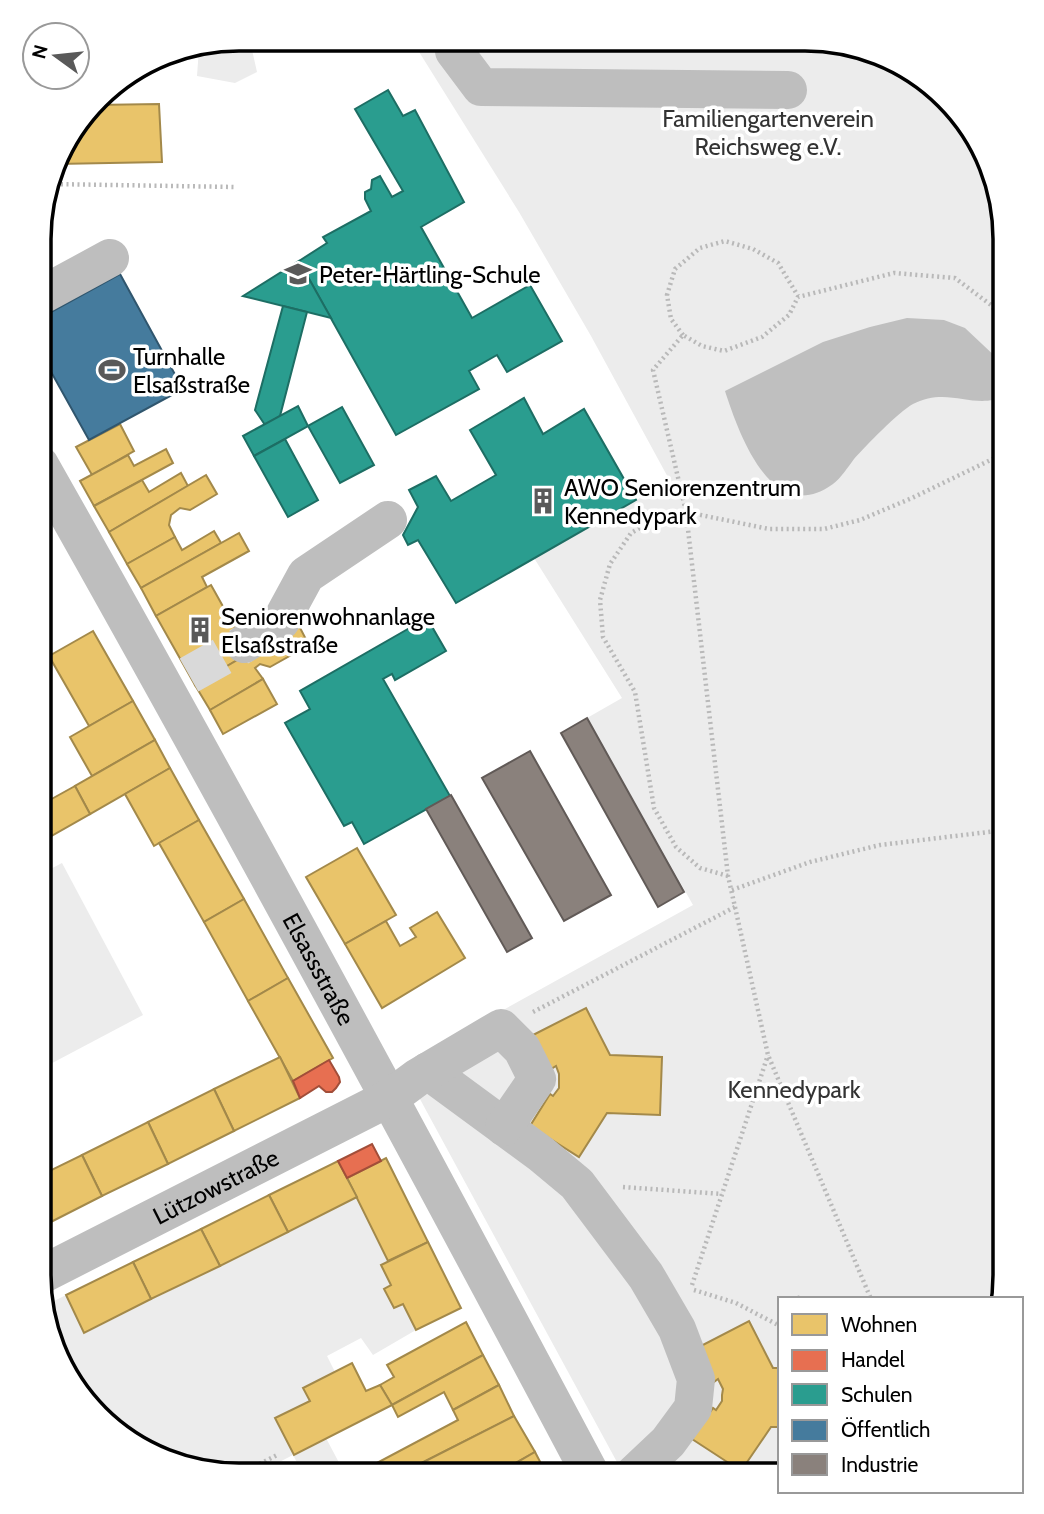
<svg xmlns="http://www.w3.org/2000/svg" width="1044" height="1514" font-family="Cabin,sans-serif">
  <style>
    .green { fill: #ececec }
    .water { fill: #bfbfbf }
    .homes { fill: #e9c46a; stroke: #a3894a; stroke-width: 2 }
    .shops { fill: #e76f51; stroke: #a24e39; stroke-width: 2 }
    .schools { fill: #2a9d8f; stroke: #1d6e64; stroke-width: 2 }
    .public { fill: #457b9d; stroke: #30566e; stroke-width: 2 }
    .industry { fill: #8a817c; stroke: #615a57; stroke-width: 2 }
    .lines { fill: none; stroke-linecap: round; stroke-linejoin: round }
    .minor-tunnel { stroke: #d9d9d9; stroke-width: 38; stroke-dasharray: 38 19; stroke-linecap: butt }
    .path { stroke: #b9b9b9; stroke-width: 4.5; stroke-dasharray: 2 3.5; stroke-linecap: butt }
    .minor { stroke: #bebebe; stroke-width: 38 }
    .labels { text-anchor: middle; dominant-baseline: central; stroke-width: 7; stroke-linejoin: round; paint-order: stroke }
    .park-label { font-size: 24px; fill: #333; stroke: #fff }
    .poi-label { font-size: 24px; fill: #000; stroke: #fff; text-anchor: start }
    .street-label { font-size: 24px; fill: #000; stroke: #fff }
    .rim { fill: none; stroke: #000; stroke-width: 3.5 }
  </style>
  <rect width="100%" height="100%" fill="#fff"/>
  <g class="green">
    <path d="M411,39L831,40L927,80L985,151L1005,239V1288L1001,1299H780V1475H624L402,1066L693,905L587,718L622,698L534,558L670,481L591,336L519,212Z"/>
    <path d="M199,48L252,50L257,72L235,83L197,76Z"/>
    <path d="M62,863L143,1015L39,1070V875Z"/>
    <path d="M357,1197L388,1261L381,1265L391,1285L385,1289L403,1304L416,1330L373,1355L361,1338L327,1356L335,1372L303,1387L310,1401L275,1418L293,1455L326,1438L345,1474H303L293,1455L256,1474H213L127,1441L59,1363L46,1305L66,1295L85,1333Z"/>
  </g>
  <path class="water" d="M907,318L944,320L965,328L999,360L1005,373V395C976,412 949,385 913,404C898,412 866,446 854,459C848,467 841,478 833,484C772,528 739,434 725,391L823,342L870,327Z"/>
  <g class="homes">
    <path d="M159,104L162,162L57,164L65,139L94,105Z"/>
    <path d="M120,424L134,451L92,475L76,447Z"/>
    <path d="M166,449L173,463L94,506L80,481L128,455L134,466Z"/>
    <path d="M181,473L188,486L109,532L94,506L142,480L149,492Z"/>
    <path d="M206,475L217,494L190,510L180,508L171,515L169,525L175,537L127,564L109,532Z"/>
    <path d="M214,531L221,543L141,588L127,564L175,537L182,550Z"/>
    <path d="M239,533L249,551L202,577L207,587L156,616L141,588Z"/>
    <path d="M211,585L249,653L195,685L156,616Z"/>
    <path d="M298,624L309,645L270,667L260,664L255,668L263,679L210,710L195,685Z"/>
    <path d="M93,631L133,701L89,726L49,656Z"/>
    <path d="M263,679L277,704L223,734L210,710Z"/>
    <path d="M133,701L155,740L92,776L70,737Z"/>
    <path d="M155,740L170,768L90,814L75,786Z"/>
    <path d="M170,768L199,820L154,846L125,794Z"/>
    <path d="M75,786L90,814L39,843V806Z"/>
    <path d="M199,820L244,899L204,922L159,843Z"/>
    <path d="M357,848L396,915L345,944L306,877Z"/>
    <path d="M244,899L288,978L248,1001L204,922Z"/>
    <path d="M437,912L465,958L382,1008L345,944L386,921L400,946L416,937L410,928Z"/>
    <path d="M288,978L333,1058L293,1081L248,1001Z"/>
    <path d="M586,1008L610,1055L662,1057L660,1115L607,1113L579,1157L530,1126L550,1094L553,1096L559,1088V1074L556,1066L551,1069L533,1035Z"/>
    <path d="M280,1057L300,1098L234,1131L214,1089Z"/>
    <path d="M214,1089L234,1131L168,1164L148,1122Z"/>
    <path d="M148,1122L168,1164L102,1196L82,1155Z"/>
    <path d="M82,1155L102,1196L39,1228V1176Z"/>
    <path d="M386,1158L428,1242L388,1261L347,1178Z"/>
    <path d="M338,1161L357,1197L288,1232L269,1195Z"/>
    <path d="M269,1195L288,1232L220,1266L201,1229Z"/>
    <path d="M201,1229L220,1266L151,1299L133,1262Z"/>
    <path d="M428,1242L461,1308L416,1330L403,1304L394,1308L384,1289L391,1285L381,1265Z"/>
    <path d="M133,1262L151,1299L84,1333L66,1295Z"/>
    <path d="M749,1321L773,1368H780V1427H771L741,1471L692,1439L713,1408L716,1410L722,1401V1395L723,1389L718,1379L714,1382L697,1348Z"/>
    <path d="M466,1322L483,1355L392,1405L380,1385L394,1377L387,1365Z"/>
    <path d="M483,1355L499,1385L453,1410L444,1392L398,1417L392,1405Z"/>
    <path d="M352,1363L366,1391L380,1385L392,1405L294,1455L275,1418L310,1401L303,1388Z"/>
    <path d="M499,1385L514,1416L400,1474H380L375,1464L458,1420L453,1410Z"/>
    <path d="M514,1416L535,1452L495,1475H480L474,1463L452,1474H400Z"/>
    <path d="M535,1452L547,1475H495Z"/>
  </g>
  <g class="shops">
    <path d="M329,1060L339,1077L340,1082L336,1088L332,1092H326L319,1086L300,1098L293,1081Z"/>
    <path d="M372,1144L381,1161L347,1178L338,1161Z"/>
  </g>
  <g class="schools">
    <path d="M388,90L403,116L415,110L464,202L421,227L472,318L530,285L562,341L507,372L497,355L469,371L479,389L396,435L299,261L327,243L323,237L371,211L365,199V192L371,189L372,180L380,176L392,197L403,191L355,109Z"/>
    <path d="M299,261L331,318L243,296Z"/>
    <path d="M283,306L307,312L280,416L265,425L255,410Z"/>
    <path d="M524,398L543,434L584,409L636,500L456,603L418,540L408,545L403,535L418,507L409,490L436,476L451,501L496,475L470,430Z"/>
    <path d="M298,406L308,426L254,456L243,436Z"/>
    <path d="M342,407L374,465L340,483L308,426Z"/>
    <path d="M285,439L318,500L288,517L254,456Z"/>
    <path d="M427,618L446,651L395,680L392,674L383,679L450,796L364,844L352,822L344,826L285,723L310,709L300,691Z"/>
  </g>
  <path class="public" d="M120,274L183,389L89,440L40,352V318Z"/>
  <g class="industry">
    <path d="M587,718L684,892L658,907L561,733Z"/>
    <path d="M530,751L611,895L564,921L482,778Z"/>
    <path d="M451,795L532,938L507,952L426,809Z"/>
  </g>
  <g class="lines">
    <path class="minor-tunnel" d="M189,675L244,644"/>
    <g class="path">
      <path d="M50,184L235,187"/>
      <path d="M683,335L671,319L667,295L675,269L700,248L725,241L753,249L778,263L798,296"/>
      <path d="M728,876L700,868L676,847L654,808L635,692L603,637L600,600L610,564L631,533L659,517L686,512L769,529H824L860,520L912,498L1005,453"/>
      <path d="M732,890L810,862L880,845L1005,830"/>
      <path d="M735,907L768,1055L871,1299"/>
      <path d="M39,982L42,980"/>
      <path d="M533,1012L735,907L728,876L686,512L653,370L683,335L702,346L724,351L762,337L789,315L798,297L894,273L955,278L991,305L1005,325"/>
      <path d="M623,1187L722,1194"/>
      <path d="M692,1285L768,1055"/>
      <path d="M694,1290L736,1303L780,1326"/>
      <path d="M797,1296L798,1299"/>
      <path d="M240,1474L279,1454"/>
    </g>
    <g class="minor">
      <path d="M454,39V51L481,87L788,90"/>
      <path d="M40,296L110,258"/>
      <path id="s1" d="M40,465C229,799 411,1136 591,1475"/>
      <path d="M244,644L281,621L306,575L388,520"/>
      <path d="M428,1071L541,1154L577,1184L646,1276L677,1329L696,1379L693,1408L668,1442L633,1475"/>
      <path id="s2" d="M39,1276L391,1097L418,1077L501,1028L522,1049L537,1079L504,1127"/>
    </g>
  </g>
  <defs>
    <g id="school-bare" transform="scale(2.1)"><path d="M0-5L7-2L0 1L-7-2ZM-4 1L0 2.5L4 1V4Q0 6-4 4Z" fill="#595959" stroke="#fff" stroke-width="2.5" paint-order="stroke"/></g>
    <g id="stadium-bare" transform="scale(2.1)"><path d="M0-5a6.5 5 0 1 0 0 10a6.5 5 0 1 0 0-10ZM-3.5-1.8h7v3.6h-7Z" fill="#595959" stroke="#fff" stroke-width="2.5" paint-order="stroke"/></g>
    <g id="building-bare" transform="scale(2.1)"><path d="M-4-6H4V6H1V3H-1V6H-4ZM-2.5-4.3h1.7v1.8h-1.7ZM.8-4.3h1.7v1.8H.8ZM-2.5-1h1.7V.8h-1.7ZM.8-1h1.7V.8H.8Z" fill="#595959" stroke="#fff" stroke-width="2.5" paint-order="stroke"/></g>
  </defs>
  <g fill-rule="evenodd">
    <use href="#school-bare" x="298" y="274"/>
    <use href="#stadium-bare" x="112" y="370"/>
    <use href="#building-bare" x="543" y="501"/>
    <use href="#building-bare" x="200" y="630"/>
  </g>
  <g class="labels">
    <g class="park-label">
      <text x="768" y="118">Familiengartenverein<tspan x="768" dy="28">Reichsweg e.V.</tspan></text>
      <text x="794" y="1089">Kennedypark</text>
    </g>
    <g class="poi-label">
      <text x="319" y="274">Peter-Härtling-Schule</text>
      <text x="133" y="356">Turnhalle<tspan x="133" dy="28">Elsaßstraße</tspan></text>
      <text x="564" y="487">AWO Seniorenzentrum<tspan x="564" dy="28">Kennedypark</tspan></text>
      <text x="221" y="616">Seniorenwohnanlage<tspan x="221" dy="28">Elsaßstraße</tspan></text>
    </g>
    <g class="street-label">
      <text stroke="none"><textPath href="#s1" startOffset="576">Elsassstraße</textPath></text>
      <text stroke="none"><textPath href="#s2" startOffset="198">Lützowstraße</textPath></text>
    </g>
  </g>
  <path d="M0 0H1044V1514H0ZM239 51H805A188 188 0 0 1 993 239V1275A188 188 0 0 1 805 1463H239A188 188 0 0 1 51 1275V239A188 188 0 0 1 239 51Z" fill="#fff" fill-rule="evenodd"/>
  <path class="rim" d="M239 51H805A188 188 0 0 1 993 239V1275A188 188 0 0 1 805 1463H239A188 188 0 0 1 51 1275V239A188 188 0 0 1 239 51Z"/>
  <rect x="778" y="1297" width="245" height="196" fill="#ffffff" stroke="#999999" stroke-width="2"/>
  <rect x="792" y="1314" width="35" height="21" fill="#e9c46a" stroke="#999999" stroke-width="2"/>
  <text x="841" y="1332" font-size="21" fill="#000000">Wohnen</text>
  <rect x="792" y="1350" width="35" height="21" fill="#e76f51" stroke="#999999" stroke-width="2"/>
  <text x="841" y="1367" font-size="21" fill="#000000">Handel</text>
  <rect x="792" y="1384" width="35" height="21" fill="#2a9d8f" stroke="#999999" stroke-width="2"/>
  <text x="841" y="1402" font-size="21" fill="#000000">Schulen</text>
  <rect x="792" y="1420" width="35" height="21" fill="#457b9d" stroke="#999999" stroke-width="2"/>
  <text x="841" y="1437" font-size="21" fill="#000000">Öffentlich</text>
  <rect x="792" y="1454" width="35" height="21" fill="#8a817c" stroke="#999999" stroke-width="2"/>
  <text x="841" y="1472" font-size="21" fill="#000000">Industrie</text>
  <g transform="translate(56 56) rotate(285)"><circle r="33" fill="#ffffff" stroke="#999999" stroke-width="2"/>
  <path d="M0-5L12 26L0 18L-12 26Z" fill="#595959"/>
  <text y="-10" font-size="19" font-weight="bold" text-anchor="middle" fill="#000000">N</text>
  </g>
</svg>
